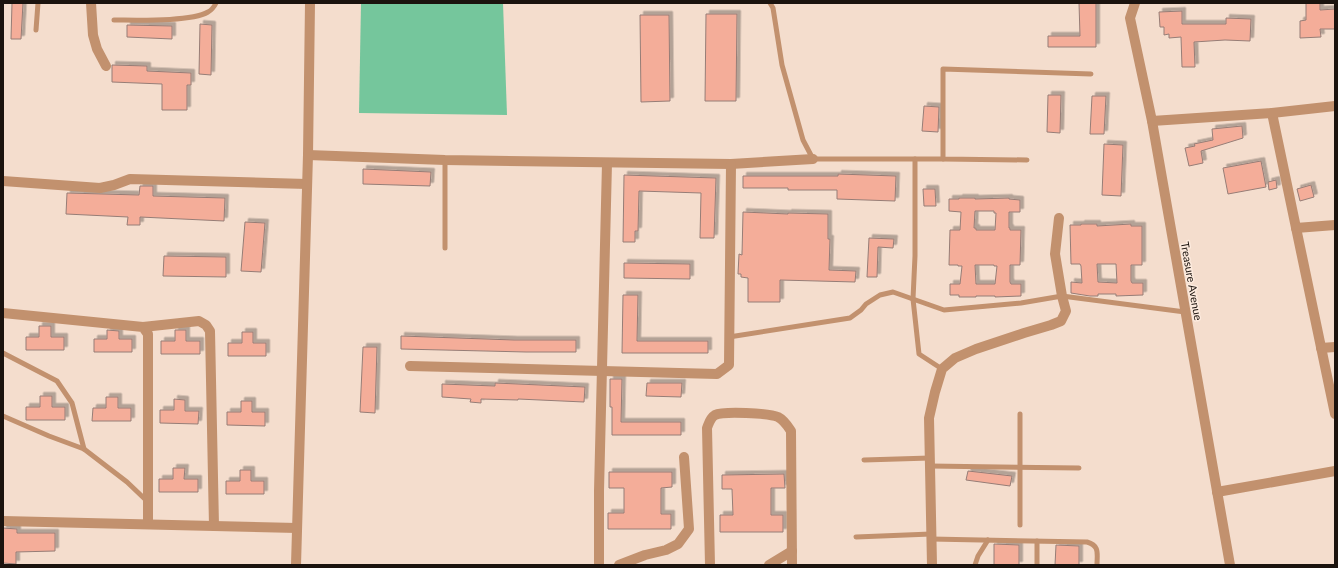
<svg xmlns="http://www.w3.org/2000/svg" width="1338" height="568" font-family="Lato,sans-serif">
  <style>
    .green { fill: #75c69c }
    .building { fill: #f4ad99; stroke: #967d76; fill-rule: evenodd; filter: url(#shadow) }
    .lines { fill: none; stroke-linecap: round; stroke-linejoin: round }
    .lane { stroke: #c2916e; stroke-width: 5 }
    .street { stroke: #c2916e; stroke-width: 10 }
    .labels { text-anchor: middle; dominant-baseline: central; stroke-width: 3; stroke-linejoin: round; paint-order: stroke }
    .street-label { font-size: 11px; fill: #1b130e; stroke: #fdebde }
  </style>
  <defs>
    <filter id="shadow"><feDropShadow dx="3.5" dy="-3.5" stdDeviation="0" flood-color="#0004"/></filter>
  </defs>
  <rect width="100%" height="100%" fill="#f4ddcd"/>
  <path class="green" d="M361,3H503L507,115L359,113Z"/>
  <g class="building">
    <path d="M12,3H23L21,39H11Z"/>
    <path d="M1079,3H1096V47H1048V36H1080Z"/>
    <path d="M1306,3H1320V10L1335,9V29H1320L1321,37L1300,38V21L1306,20Z"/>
    <path d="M1182,11V24H1226V18L1251,19L1250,41L1225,40L1194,42L1195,67H1182L1181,37L1169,38V34L1164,35V27H1160L1159,12Z"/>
    <path d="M706,14H737L736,101H705Z"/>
    <path d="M640,15H669L670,101L641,102Z"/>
    <path d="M200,24L212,25L211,75L199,74Z"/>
    <path d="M127,25L172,26V39L127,37Z"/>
    <path d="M112,65L147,66V71L191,73V85H187V110H162V84L112,82Z"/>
    <path d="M1048,95H1061L1060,133L1047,132Z"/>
    <path d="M1092,96H1106L1104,134H1090Z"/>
    <path d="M924,106L939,107L938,132L922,131Z"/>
    <path d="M1242,126L1243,138L1201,151L1203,163L1189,166L1185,148L1195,146L1194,144L1213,140L1212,129Z"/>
    <path d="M1104,144L1123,145L1121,196L1102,195Z"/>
    <path d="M1261,161L1266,187L1228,194L1223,168Z"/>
    <path d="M363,169L431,172L430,186L363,184Z"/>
    <path d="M838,174L896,176L895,201L837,199V190H788V188H743V176H838Z"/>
    <path d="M624,175L716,178L714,238H700L701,193L639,191L638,231H635V242H623Z"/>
    <path d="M1276,180L1277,188L1269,190L1268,182Z"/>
    <path d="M1311,185L1314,197L1300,201L1297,189Z"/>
    <path d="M140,186H153V196L225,198L224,221L140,217V225H127L128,217L66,214L67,193L139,195Z"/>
    <path d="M923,189H935L936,206H924Z"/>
    <path d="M959,198H975V199L1009,198V199L1020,200V212H1009V228H1010V230H1021L1020,265H1010V282L1011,284H1021V296L995,297V296H976V297H959V295H950V284H960L962,266H958V265H949L950,230H960L961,212L949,211V199H959ZM975,211H994V213H996L995,230H976V228H974ZM975,265H994V266H997L995,284H976Z"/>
    <path d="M743,212L788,214V213L828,214V239H830L829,270L856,271L855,282L780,280V302H748V278L741,277V274H738L739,254L742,255Z"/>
    <path d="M245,222L265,223L261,272L241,271Z"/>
    <path d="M1081,224H1097V226L1131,224V226H1142V265H1131V281L1132,283H1143V295L1116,296V294H1098V296H1090L1071,293V282L1082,283L1081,266L1080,264H1071L1070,225H1081ZM1097,264H1116L1117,283L1098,282Z"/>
    <path d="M869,238L894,239L893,248L878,247L877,277H867Z"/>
    <path d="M164,256L226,257V277L163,276Z"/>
    <path d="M624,263L690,264V279L624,278Z"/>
    <path d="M623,295H638L637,341H708V353H622Z"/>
    <path d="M39,326H51V337H64V350H26V337H39Z"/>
    <path d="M107,330L119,331V339H132V352H94V339H107Z"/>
    <path d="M175,330H186V341H200V354H161V341H175Z"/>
    <path d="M242,332H253V343H266V356H228V343H242Z"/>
    <path d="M401,336L514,340H576V352H526L401,349Z"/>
    <path d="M363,347H377L375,413L360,412Z"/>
    <path d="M610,379H622L621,422H681V435H612V407H610Z"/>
    <path d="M495,383L585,387L584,402L518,399V400L481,399V403L470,402L471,399L442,397V384L495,386Z"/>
    <path d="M647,383H682L681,397L646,396Z"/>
    <path d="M40,396H52V407H65V420H26V407H40Z"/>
    <path d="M106,397H118V408H131V421H92L93,408H106Z"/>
    <path d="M174,399L185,400V411H199L198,424L160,423V410H174Z"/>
    <path d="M241,401H252V412H265V426L227,425V412H241Z"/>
    <path d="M173,468H185L184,479H198V492H159V479H173Z"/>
    <path d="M240,470H251V481H264V494H226V481H240Z"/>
    <path d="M968,471L1012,476L1010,486L966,480Z"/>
    <path d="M609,472H672V487L661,488V514H671V529H608V513H624V488H609Z"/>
    <path d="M784,474L785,488H771V515H783V532H720V515H733L732,489H722V475Z"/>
    <path d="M3,528L17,529V533H55V551L16,552V564L3,563Z"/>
    <path d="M994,544L1019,545V565H994Z"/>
    <path d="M1056,545L1079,546V565H1055Z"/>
  </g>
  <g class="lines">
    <g class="lane">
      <path d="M770,3L773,8L782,65L803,140L813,159H915"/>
      <path d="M114,20C136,20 191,22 208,12C212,10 214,7 216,3"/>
      <path d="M36,30L38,3"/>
      <path d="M1027,160L943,159V69L1091,74"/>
      <path d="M445,248V160"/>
      <path d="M729,337L850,318L861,310L866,304L880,295L893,292L944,310L1021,303L1062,296L1185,312"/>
      <path d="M3,353L57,381L72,403L84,449"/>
      <path d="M942,369L919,354L913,299L915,256V159H943"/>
      <path d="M1020,414V525"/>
      <path d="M3,416L49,436L84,449L127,482L148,502"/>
      <path d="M864,460L930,458"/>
      <path d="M930,466L1079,468"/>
      <path d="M856,537L931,534"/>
      <path d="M931,539L1087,542C1100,546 1097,553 1097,565"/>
      <path d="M1037,541V565"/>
      <path d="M975,565L978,556L988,540"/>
    </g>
    <g class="street">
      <path d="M91,3L93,35L97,49L106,66"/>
      <path d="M1135,3L1130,18L1152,121L1230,565"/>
      <path d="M1272,113L1335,414"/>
      <path d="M1152,121L1272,113L1335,106"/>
      <path d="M308,155L445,160L731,164L813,159"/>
      <path d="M3,181L100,188L114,185L130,179L307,184"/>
      <path d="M1296,228L1335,225"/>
      <path d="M3,313L143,327L148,334V524"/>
      <path d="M143,327L199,321L206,325L210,331L214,526"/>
      <path d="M1321,348L1335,347"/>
      <path d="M410,366L717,374L729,365L731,164"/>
      <path d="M1217,492L1335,471"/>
      <path d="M3,521L297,528"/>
      <path d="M296,565L308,155L310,3"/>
      <path d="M599,565V491L607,163"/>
      <path d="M619,565L645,555L666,550L678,544L689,529L684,457"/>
      <path d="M710,565L707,428C709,423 710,418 715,415C723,411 769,413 778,417C784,420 787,425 791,431L792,565"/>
      <path d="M769,565L792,551"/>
      <path d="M932,565L929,418L935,392L942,369L955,358L976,349L1024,333L1051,325L1061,321L1066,311L1062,296L1055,254L1059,218"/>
    </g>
  </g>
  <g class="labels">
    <g class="street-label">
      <text transform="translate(1192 281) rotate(80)">Treasure Avenue</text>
    </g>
  </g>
  <rect width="1338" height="568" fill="none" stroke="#1b130e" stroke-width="8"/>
</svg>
